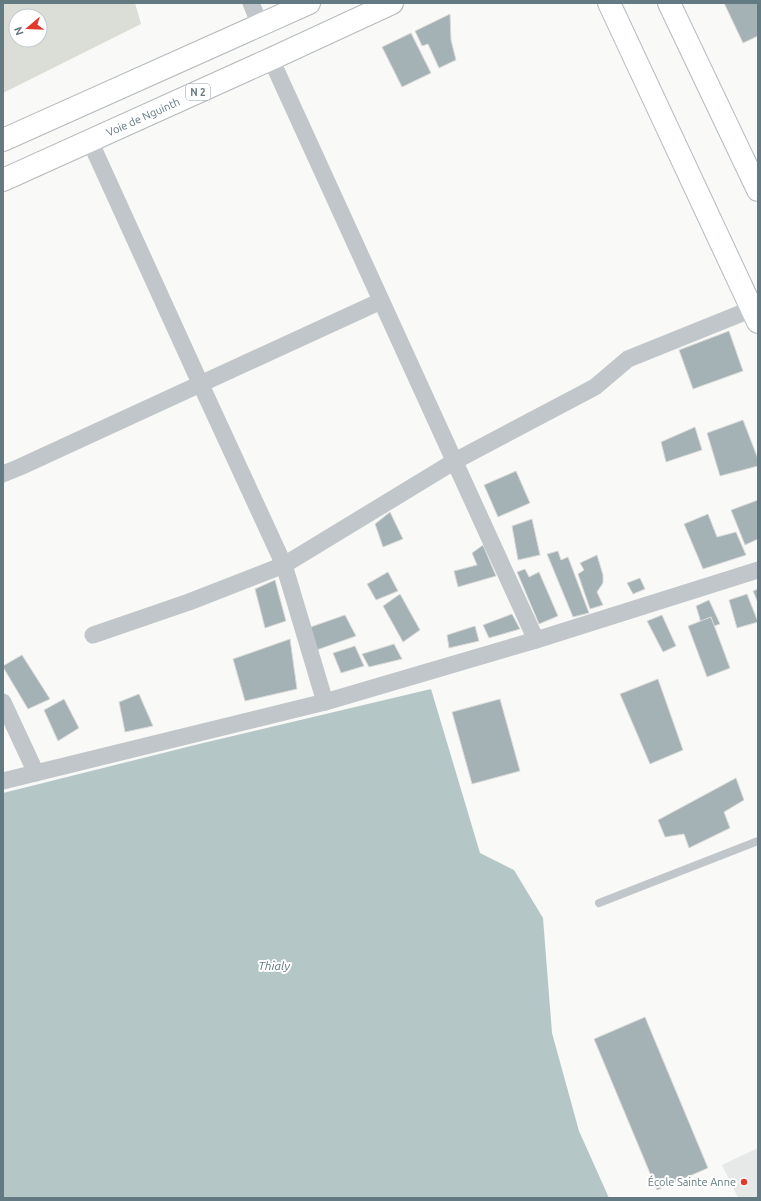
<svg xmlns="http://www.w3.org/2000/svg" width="761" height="1201" font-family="Ubuntu,sans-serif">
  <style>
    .built { fill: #e7e9e8 }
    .green { fill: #daded6; fill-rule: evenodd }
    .water { fill: #b5c6c7 }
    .building { fill: #a4b1b5; stroke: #dbdbd9 }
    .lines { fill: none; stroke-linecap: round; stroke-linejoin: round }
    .secondary-casing { stroke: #b2bbbe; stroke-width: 24 }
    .trunk-casing { stroke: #b3b9bc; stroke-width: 24 }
    .service { stroke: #c0c6c9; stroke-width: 8 }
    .minor { stroke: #c0c6c9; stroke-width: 17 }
    .secondary { stroke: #fff; stroke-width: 22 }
    .trunk { stroke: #fff; stroke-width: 22 }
    .poi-dot { fill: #e4392d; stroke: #fff; stroke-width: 1.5 }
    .labels { text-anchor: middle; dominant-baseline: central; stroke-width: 4; stroke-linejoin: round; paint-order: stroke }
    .shield { fill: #fff; stroke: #92a2a8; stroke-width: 1 }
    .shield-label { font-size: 10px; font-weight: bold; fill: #647a82 }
    .street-label { font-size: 11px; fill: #647a82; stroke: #fff }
    .poi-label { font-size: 11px; fill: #647a82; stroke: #fff; text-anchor: end }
    .water-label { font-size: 12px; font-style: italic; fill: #5f787c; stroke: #fff }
  </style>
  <rect width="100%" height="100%" fill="#f9f9f7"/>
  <path class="built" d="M758,1148V1198H738L722,1165Z"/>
  <path class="green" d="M3,3H135L141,24L3,93ZM16,16H40V40H16Z"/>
  <path class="water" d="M431,689L480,853L514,870L543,918L552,1033L579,1131L609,1198H3V793L199,744Z"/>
  <g class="building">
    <path d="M724,3H758V36L743,43Z"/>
    <path d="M450,14L451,40L456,60L439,68L428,44L422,46L415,31Z"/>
    <path d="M411,33L431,73L402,87L382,47Z"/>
    <path d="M729,331L743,371L693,389L679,350Z"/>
    <path d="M743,420L758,459V466L720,476L707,433Z"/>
    <path d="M695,427L702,450L666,462L661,442Z"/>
    <path d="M516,471L530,503L498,517L484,485Z"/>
    <path d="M758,500V539L745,545L731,510Z"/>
    <path d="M390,512L403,539L383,547L375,524Z"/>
    <path d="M708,514L717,537L736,532L746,555L703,569L684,524Z"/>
    <path d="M532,519L540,555L518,560L512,526Z"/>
    <path d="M483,545L496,576L458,587L454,571L477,565L472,553Z"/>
    <path d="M558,551L561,560L568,557L589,613L573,617L547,554Z"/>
    <path d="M597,555L603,575V583L597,592L603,605L590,609L578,574L584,570L580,563Z"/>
    <path d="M525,569L529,577L539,572L558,616L539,624L517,572Z"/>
    <path d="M388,572L398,591L376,600L367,584Z"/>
    <path d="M640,578L645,589L633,594L627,583Z"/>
    <path d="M275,580L286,621L265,628L255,589Z"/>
    <path d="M758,589V603L753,591Z"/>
    <path d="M400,594L420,630L403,642L383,606Z"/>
    <path d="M747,594L758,622L737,628L729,600Z"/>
    <path d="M709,600L720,624L714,626L711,617L700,622V619L696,606Z"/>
    <path d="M512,614L520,629L489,638L483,625Z"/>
    <path d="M345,615L356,636L311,652L305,629Z"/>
    <path d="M662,615L676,646L663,652L647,621Z"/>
    <path d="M711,617L730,668L707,677L688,626Z"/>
    <path d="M475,626L479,641L449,648L447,635Z"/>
    <path d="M290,639L297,689L245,701L233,659Z"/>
    <path d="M394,644L402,659L369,667L362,654Z"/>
    <path d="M355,646L364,666L341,673L333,653Z"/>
    <path d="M22,655L50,699L28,709L3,667V666Z"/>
    <path d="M658,679L683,750L650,764L620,694Z"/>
    <path d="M139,694L153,726L125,732L119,702Z"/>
    <path d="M64,699L79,728L58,741L44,710Z"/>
    <path d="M500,699L520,771L472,784L452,712Z"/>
    <path d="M736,778L744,800L724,812L730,828L689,848L684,834L665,837L658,820Z"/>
    <path d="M645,1017L708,1168L657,1190L594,1039Z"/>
  </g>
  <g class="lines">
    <g class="secondary-casing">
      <g id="secondary">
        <path d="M609,3L758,322"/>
        <path d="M669,3L758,190"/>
      </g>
    </g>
    <g class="trunk-casing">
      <g id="trunk">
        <path d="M3,140L309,3"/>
        <path d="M3,180L271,59L392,3"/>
      </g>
    </g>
    <path class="service" d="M599,903L758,841"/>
    <g class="minor">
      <path d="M251,3L260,25"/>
      <path d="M271,59L536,640"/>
      <path d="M90,141L201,385L284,565L325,702"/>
      <path d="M3,474L20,467L381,301"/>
      <path d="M93,635L189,602L284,565L455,461L595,387L628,359L752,309"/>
      <path d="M3,702L36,773"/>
      <path d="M3,781L325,702L536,640L758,570"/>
    </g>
    <use href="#secondary" class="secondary"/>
    <use href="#trunk" class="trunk"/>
  </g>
  <circle class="poi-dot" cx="744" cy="1182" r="4"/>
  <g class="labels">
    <rect class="shield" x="186" y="84" width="24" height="16" rx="3"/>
    <g class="shield-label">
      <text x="198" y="92">N 2</text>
    </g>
    <g class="street-label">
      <text transform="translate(143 117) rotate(-24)">Voie de Nguinth</text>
    </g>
    <g class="poi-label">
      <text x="736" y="1182">École Sainte Anne</text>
    </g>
    <g class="water-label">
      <text x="274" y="965">Thialy</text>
    </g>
  </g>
  <rect width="761" height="1201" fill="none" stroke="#647a82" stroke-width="8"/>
  <g transform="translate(28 28) rotate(251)"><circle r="19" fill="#ffffff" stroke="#c1cacd"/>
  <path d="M0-3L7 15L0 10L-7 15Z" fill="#e4392d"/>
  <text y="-6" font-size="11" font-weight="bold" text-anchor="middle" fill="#647a82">N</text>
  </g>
</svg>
